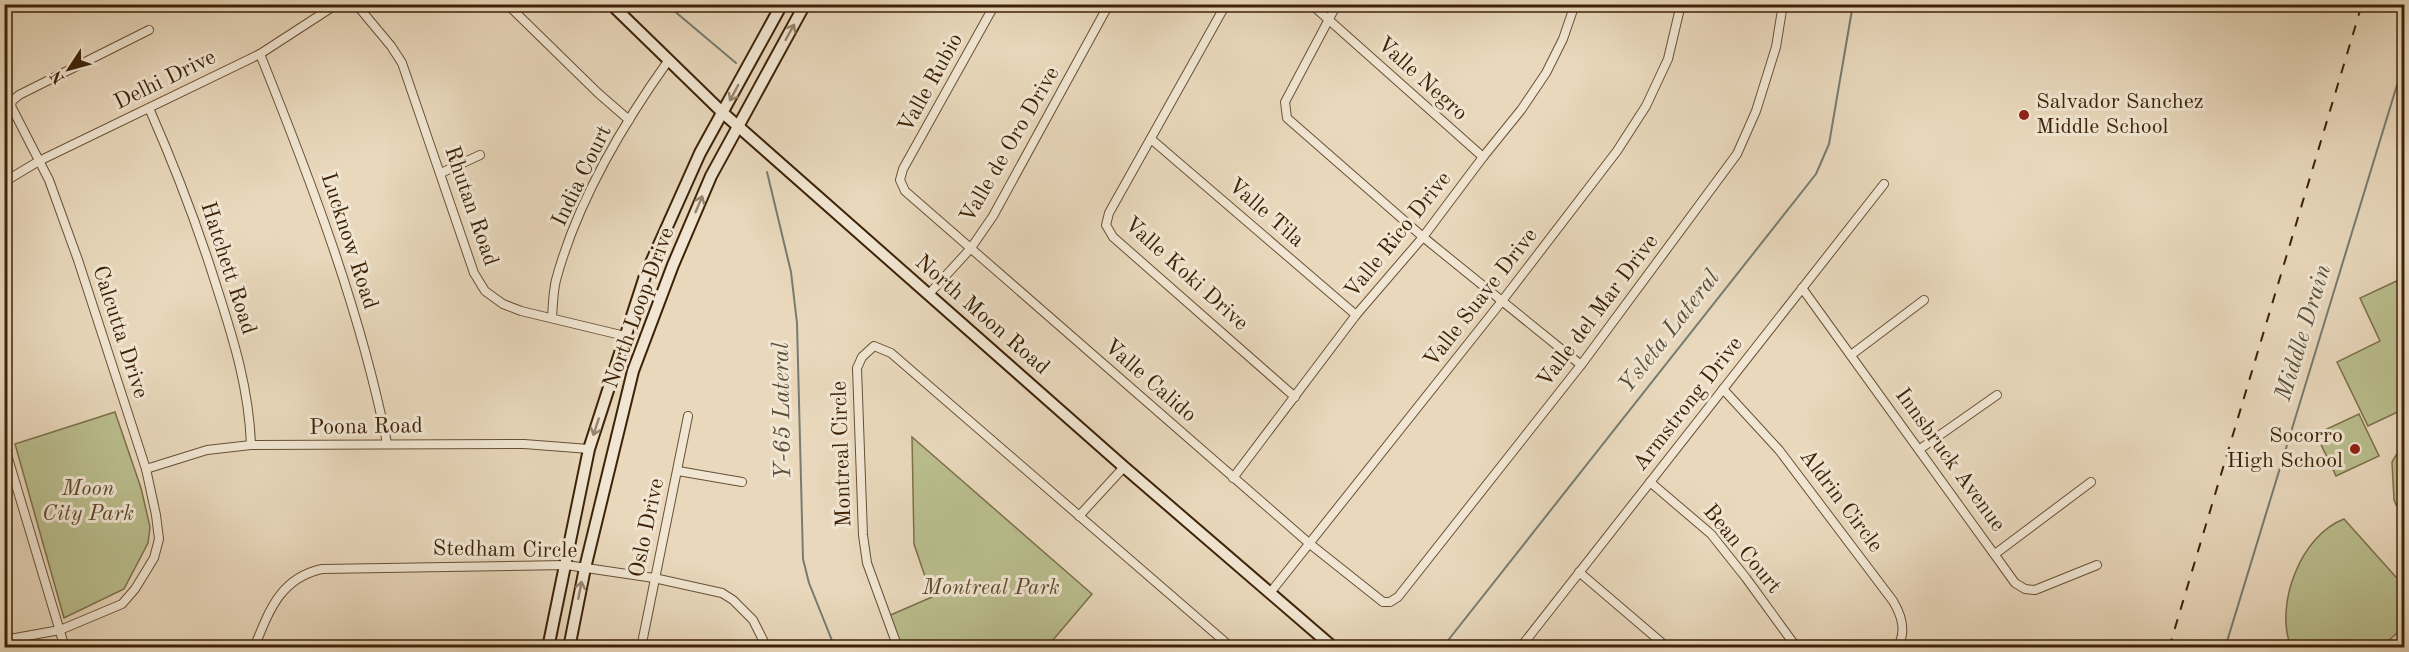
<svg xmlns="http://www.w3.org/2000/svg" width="2409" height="652" font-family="'Old Standard TT',serif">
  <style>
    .green { fill: #babe8e; stroke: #7c704a; stroke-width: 1.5 }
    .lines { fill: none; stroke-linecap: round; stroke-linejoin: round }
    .stream { stroke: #757c71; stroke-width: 2 }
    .street-casing { stroke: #695034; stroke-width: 10 }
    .secondary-casing { stroke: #3e2206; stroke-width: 14 }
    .street { stroke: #f1e6d3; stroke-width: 8 }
    .secondary { stroke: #f1e6d3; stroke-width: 10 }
    .rail { stroke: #3e2206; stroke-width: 2; stroke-dasharray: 10 10; stroke-linecap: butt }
    .oneway { stroke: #98846c }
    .poi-dot { fill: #8f2418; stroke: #f1e6d3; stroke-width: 2 }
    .labels { text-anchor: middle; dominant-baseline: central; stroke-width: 6; stroke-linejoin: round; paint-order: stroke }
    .street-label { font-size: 22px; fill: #3e2206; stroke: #f1e6d3 }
    .poi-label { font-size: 22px; fill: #3e2206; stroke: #f1e6d3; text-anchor: start }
    .park-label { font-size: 22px; font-style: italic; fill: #5d4928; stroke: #f1e6d3 }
    .water-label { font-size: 24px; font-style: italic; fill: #594f3b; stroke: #f1e6d3 }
  </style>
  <rect width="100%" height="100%" fill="#e9d8bc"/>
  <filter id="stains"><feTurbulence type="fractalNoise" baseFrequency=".00333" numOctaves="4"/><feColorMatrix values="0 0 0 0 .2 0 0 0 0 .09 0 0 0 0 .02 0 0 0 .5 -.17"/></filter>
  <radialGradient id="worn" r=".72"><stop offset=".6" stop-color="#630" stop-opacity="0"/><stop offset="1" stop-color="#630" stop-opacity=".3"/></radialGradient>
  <g class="green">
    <path d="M2403,278L2404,409L2368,426L2337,362L2380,341L2360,298Z"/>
    <path d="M115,412L141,488L150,527L148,543L124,589L64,618L15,444Z"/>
    <path d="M2359,414L2379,456L2336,476L2316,434Z"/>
    <path d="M912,437L1092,594L1047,647H898L886,617L932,597L914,544Z"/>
    <path d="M2404,442V523L2394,500L2392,462Z"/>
    <path d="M2344,519L2404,586V627L2381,647H2291C2274,605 2301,535 2344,519Z"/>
  </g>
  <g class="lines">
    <g class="stream">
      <path d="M666,4L736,63"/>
      <path d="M767,172L791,272L797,323L803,559L809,583L835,648"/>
      <path d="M1442,648L1816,174L1829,144L1853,4"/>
      <path d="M2225,648L2404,62"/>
    </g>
    <g class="street-casing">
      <g id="street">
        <path d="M356,4L391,46L402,63L474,273L485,291L503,304L521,311L625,336"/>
        <path d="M507,4L598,93L629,120"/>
        <path d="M995,4L903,169L900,180L905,191L1310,544L1383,602H1390L1398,597L1581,365L1737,154L1756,111L1776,47L1783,4"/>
        <path d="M1226,4L1109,213L1106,225L1113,237L1295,397"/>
        <path d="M1311,4L1483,157"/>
        <path d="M1337,4L1285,102L1287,118L1423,237L1581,365"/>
        <path d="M260,54C311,181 360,309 387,443"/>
        <path d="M149,108C175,167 198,227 217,288C234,341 249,389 251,445"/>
        <path d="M1151,139L1356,315"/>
        <path d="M441,173L480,155"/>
        <path d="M4,182L39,161L260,54L337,4"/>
        <path d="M1802,288L2015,583L2025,589L2035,590L2097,565"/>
        <path d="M929,294L971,248L993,216L1109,4"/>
        <path d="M552,317C553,305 553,292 556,280C577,202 621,127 668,61"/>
        <path d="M1851,355L1924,300"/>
        <path d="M1723,389L1779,450L1893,601C1902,616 1907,632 1897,648"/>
        <path d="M4,445L65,648"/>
        <path d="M1920,449L1997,395"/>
        <path d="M146,469L207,450L251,445L524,444L589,449"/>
        <path d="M678,471L742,482"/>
        <path d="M1233,478L1356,315L1423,237L1483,157L1521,110L1546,73L1563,39L1575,4"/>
        <path d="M1650,482L1711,534L1746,578L1797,648"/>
        <path d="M1079,516L1124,467"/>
        <path d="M1995,554L2091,482"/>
        <path d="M1579,572L1668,648"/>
        <path d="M1270,593L1502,301L1617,151L1646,106L1668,59L1681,4"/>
        <path d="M4,640L60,630L122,604L135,589L154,558L159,539L156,515L146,469L78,260L49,180L11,106L12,101L19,95L149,30"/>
        <path d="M254,648C269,611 280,578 322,569L566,565L654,578L722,593L733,600L753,620L767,648"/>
        <path d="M641,648L688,416"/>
        <path d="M898,648L867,563L863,535L857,368L862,357L874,346L891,353L1232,648"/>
        <path d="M1520,648L1884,184"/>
      </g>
    </g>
    <g class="secondary-casing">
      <g id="secondary">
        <path d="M611,4L723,113L1124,467L1334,648"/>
        <path d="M548,648L589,449L645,276L700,153L782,4"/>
        <path d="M569,648L585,568L633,371L673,265L711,176L805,4"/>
      </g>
    </g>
    <use href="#street" class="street"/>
    <use href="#secondary" class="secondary"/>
    <path class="rail" d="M2169,648L2362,4"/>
  </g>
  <defs><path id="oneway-shaft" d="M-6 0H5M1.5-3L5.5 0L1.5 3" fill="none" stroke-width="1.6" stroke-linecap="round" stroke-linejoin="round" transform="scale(1.5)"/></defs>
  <g class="oneway">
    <use href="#oneway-shaft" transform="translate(790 32) rotate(-61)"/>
    <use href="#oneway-shaft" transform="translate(734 93) rotate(118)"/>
    <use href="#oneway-shaft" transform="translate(699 204) rotate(-67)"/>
    <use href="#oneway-shaft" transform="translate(596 427) rotate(108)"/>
    <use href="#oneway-shaft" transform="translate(580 590) rotate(-79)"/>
  </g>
  <g class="poi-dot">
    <circle cx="2024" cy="115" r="6"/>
    <circle cx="2355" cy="449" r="6"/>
  </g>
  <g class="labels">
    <g class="street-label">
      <text transform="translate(1422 79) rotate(42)">Valle Negro</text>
      <text transform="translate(165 80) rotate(-26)">Delhi Drive</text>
      <text transform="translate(931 83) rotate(-61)">Valle Rubio</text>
      <text transform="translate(1010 145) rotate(-60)">Valle de Oro Drive</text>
      <text transform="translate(582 176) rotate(-64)">India Court</text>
      <text transform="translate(471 206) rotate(71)">Rhutan Road</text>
      <text transform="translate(1266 213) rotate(41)">Valle Tila</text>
      <text transform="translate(1398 235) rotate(-51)">Valle Rico Drive</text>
      <text transform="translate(349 241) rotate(72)">Lucknow Road</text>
      <text transform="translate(228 268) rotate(72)">Hatchett Road</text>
      <text transform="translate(1186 274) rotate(42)">Valle Koki Drive</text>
      <text transform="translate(1481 298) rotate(-52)">Valle Suave Drive</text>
      <text transform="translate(639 308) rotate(-70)">North Loop Drive</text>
      <text transform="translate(1598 311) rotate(-53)">Valle del Mar Drive</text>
      <text transform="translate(982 315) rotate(41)">North Moon Road</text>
      <text transform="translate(120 332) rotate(72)">Calcutta Drive</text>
      <text transform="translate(1150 381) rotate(41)">Valle Calido</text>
      <text transform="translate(1688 404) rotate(-52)">Armstrong Drive</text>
      <text transform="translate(366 427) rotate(-1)">Poona Road</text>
      <text transform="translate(842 454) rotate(-92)">Montreal Circle</text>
      <text transform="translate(1950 460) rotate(54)">Innsbruck Avenue</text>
      <text transform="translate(1841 501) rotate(53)">Aldrin Circle</text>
      <text transform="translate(647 528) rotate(-78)">Oslo Drive</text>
      <text transform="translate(1742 549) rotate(50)">Bean Court</text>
      <text transform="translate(505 550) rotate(1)">Stedham Circle</text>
    </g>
    <g class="poi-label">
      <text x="2036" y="102">Salvador Sanchez<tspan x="2036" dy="25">Middle School</tspan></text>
      <text x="2343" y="436" text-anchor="end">Socorro<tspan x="2343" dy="25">High School</tspan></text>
    </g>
    <g class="park-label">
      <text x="88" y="489">Moon<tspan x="88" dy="25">City Park</tspan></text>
      <text x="991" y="588">Montreal Park</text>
    </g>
    <g class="water-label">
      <text transform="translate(1670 332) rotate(-52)">Ysleta Lateral</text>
      <text transform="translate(2304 333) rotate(-73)">Middle Drain</text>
      <text transform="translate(783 411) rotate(-91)">Y-65 Lateral</text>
    </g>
  </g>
  <rect width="2409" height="652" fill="none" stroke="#e9d8bc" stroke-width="24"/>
  <rect x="6" y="6" width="2397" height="640" fill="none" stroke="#3e2206" stroke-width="3"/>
  <rect x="12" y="12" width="2385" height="628" fill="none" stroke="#3e2206" stroke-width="1.5"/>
  <g transform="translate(69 69) rotate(234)" stroke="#f1e6d3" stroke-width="4.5" paint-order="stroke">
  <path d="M0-4.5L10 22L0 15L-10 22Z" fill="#3e2206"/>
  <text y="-9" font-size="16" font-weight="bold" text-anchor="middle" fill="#3e2206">N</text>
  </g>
  <rect width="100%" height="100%" filter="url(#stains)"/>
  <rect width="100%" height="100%" fill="url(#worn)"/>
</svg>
